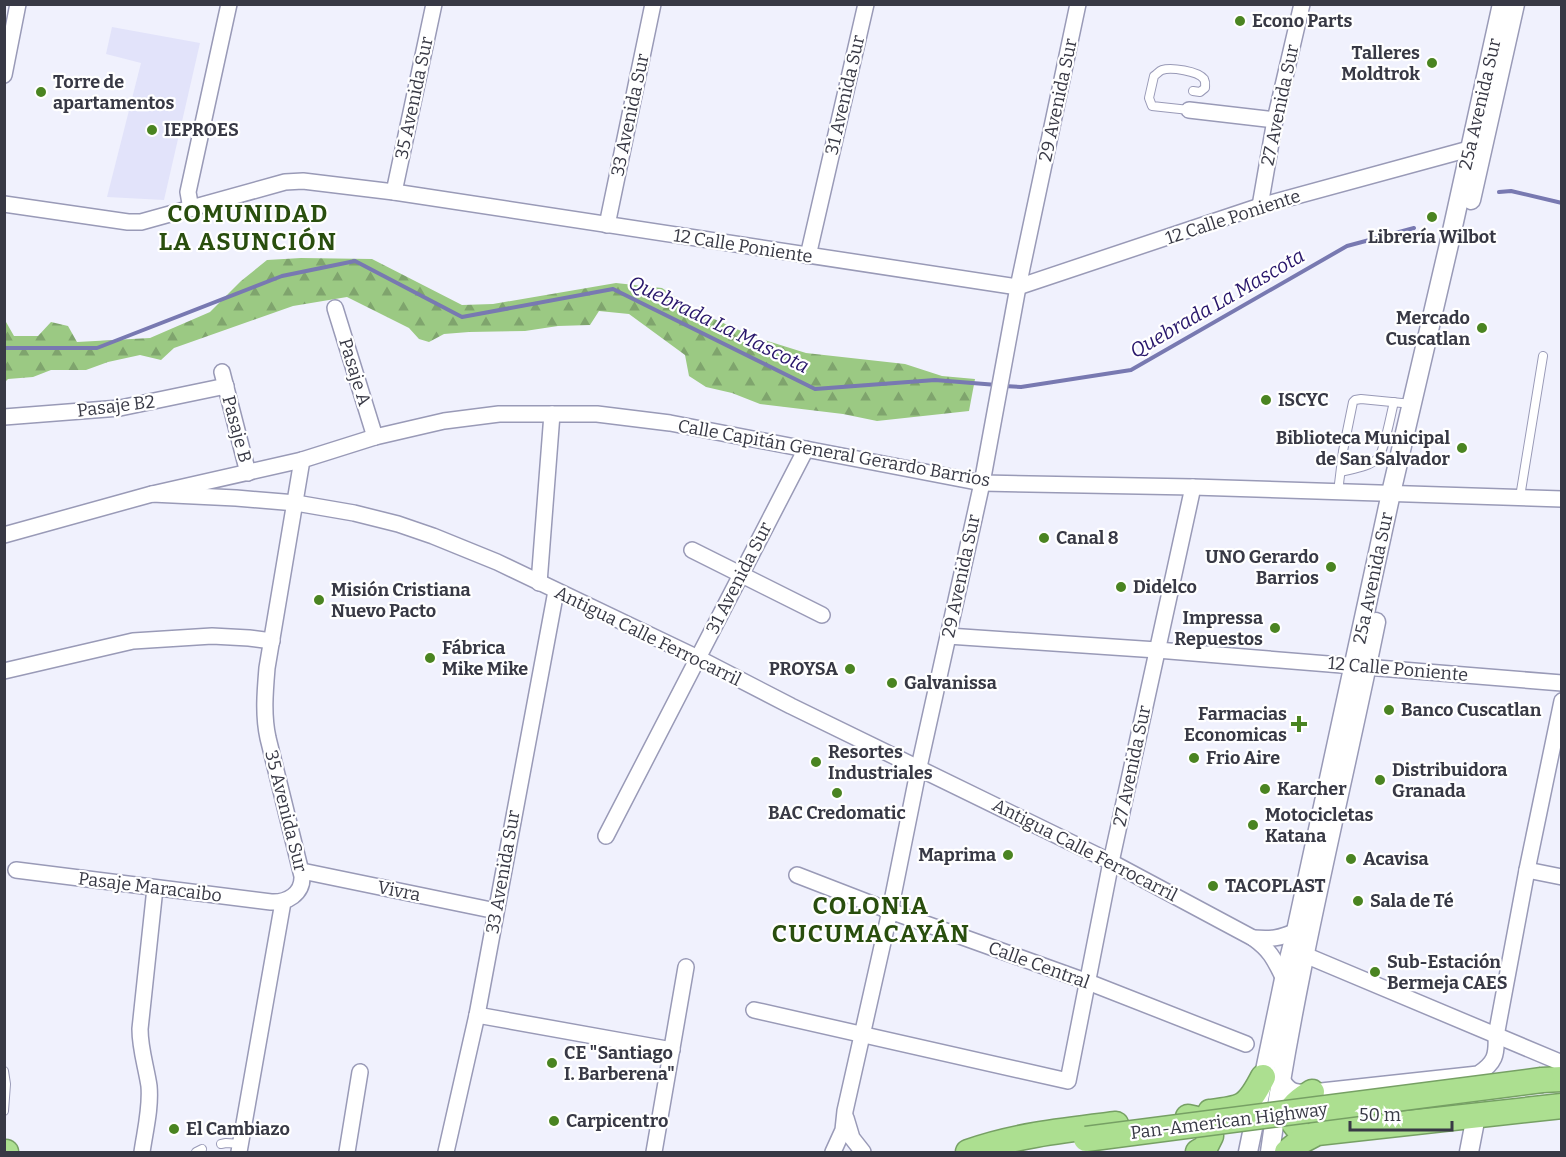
<svg xmlns="http://www.w3.org/2000/svg" width="1566" height="1157" font-family="Bitter,serif">
  <style>
    .built { fill: #e2e3fa }
    .forest { fill: url(#forest-firs) }
    .lines { fill: none; stroke-linecap: round; stroke-linejoin: round }
    .stream { stroke: #7879b1; stroke-width: 4 }
    .service-casing { stroke: #999ab7; stroke-width: 10 }
    .minor-casing { stroke: #999ab7; stroke-width: 18 }
    .tertiary-casing { stroke: #999ab7; stroke-width: 21 }
    .trunk-casing { stroke: #76a064; stroke-width: 27 }
    .service { stroke: #fff; stroke-width: 8 }
    .minor { stroke: #fff; stroke-width: 15 }
    .tertiary { stroke: #fff; stroke-width: 18 }
    .trunk { stroke: #acdf90; stroke-width: 24 }
    .trunk-bridge-casing { stroke: #76a064; stroke-width: 27; stroke-linecap: butt }
    .trunk-bridge { stroke: #acdf90; stroke-width: 24 }
    .poi-dot { fill: #4a8421; stroke: #fff; stroke-width: 2 }
    .labels { text-anchor: middle; dominant-baseline: central; stroke-width: 4.5; stroke-linejoin: round; paint-order: stroke }
    .poi-label { font-size: 18px; font-weight: bold; fill: #383945; stroke: #fff; text-anchor: start }
    .street-label { font-size: 18px; fill: #383945; stroke: #fff }
    .water-label { font-size: 20px; font-style: italic; fill: #27156a; stroke: #fff }
    .district-label { font-size: 24px; font-weight: bold; letter-spacing: 1.5px; fill: #294e0e; stroke: #fff }
  </style>
  <defs>
    <pattern id="forest-firs" width="22" height="20" patternUnits="userSpaceOnUse" patternTransform="scale(1.5)"><rect width="22" height="20" fill="#9bc983"/><path d="M5 1l3.5 6h-7zM16 11l3.5 6h-7z" fill="#7fa46d"/></pattern>
  </defs>
  <rect width="100%" height="100%" fill="#f0f1fd"/>
  <path class="built" d="M112,27L200,43L164,200L107,197L141,63L106,54Z"/>
  <path class="forest" d="M301,258L372,259L462,305L493,304L616,283L662,288L698,312L755,337L806,353L905,364L942,376L975,379L969,411L877,421L843,414L760,404L732,393L706,387L689,376L685,355L629,314L599,311L590,325L558,326L525,331L469,332L444,334L429,342L419,339L409,328L347,297L293,306L174,348L161,360L140,355L108,362L86,370H51L33,377L8,379L5,382V322H6L14,336H38L51,322L68,326L77,342L150,338L210,312L241,281L267,260Z"/>
  <g class="lines">
    <g class="stream">
      <path d="M1499,192L1511,191L1562,203"/>
      <path d="M4,348H97L282,276L355,261L462,317L613,289L815,389L935,380L997,385"/>
      <path d="M1004,386L1021,387L1131,370L1347,246L1414,228"/>
    </g>
    <g class="service-casing">
      <g id="service">
        <path d="M1189,110L1152,106L1149,98L1154,76C1157,74 1159,71 1162,70C1171,67 1198,71 1204,79C1206,83 1205,85 1205,88L1200,92L1193,91"/>
        <path d="M1341,472C1352,469 1370,467 1378,458C1384,452 1391,413 1394,402"/>
        <path d="M1338,492L1343,451L1353,402L1355,400L1361,399L1412,404"/>
        <path d="M1520,497L1543,356"/>
        <path d="M4,1071L6,1084L4,1111"/>
        <path d="M221,1144L226,1143L241,1144"/>
        <path d="M196,1152L202,1149"/>
      </g>
    </g>
    <g class="minor-casing">
      <g id="minor">
        <path d="M4,75L18,4"/>
        <path d="M1189,110L1275,120"/>
        <path d="M394,192L434,4"/>
        <path d="M4,204L128,222H141L285,182L303,181L394,192L1018,287L1260,206L1469,149"/>
        <path d="M1260,206L1275,120L1302,4"/>
        <path d="M191,209L188,192L229,4"/>
        <path d="M607,225L653,4"/>
        <path d="M808,256L866,4"/>
        <path d="M335,308L375,437"/>
        <path d="M222,372L248,473"/>
        <path d="M4,417L120,408L226,386"/>
        <path d="M152,494L302,460L375,437L444,421L499,414H597L670,423L982,483L1193,487L1562,499"/>
        <path d="M4,535L152,494L236,498L296,503L354,513L398,524L433,536L497,562L698,658L791,706L1111,862L1253,938C1271,951 1274,959 1284,979"/>
        <path d="M692,550L822,615"/>
        <path d="M539,583L552,414"/>
        <path d="M948,636L1157,650L1562,683"/>
        <path d="M4,671L133,641L212,636L249,638L272,641"/>
        <path d="M606,836L806,449"/>
        <path d="M16,870L271,902C287,903 303,894 302,876L268,738C263,715 265,692 267,668L302,460"/>
        <path d="M1527,870L1562,877"/>
        <path d="M302,871L496,911"/>
        <path d="M797,875L890,911L1088,982L1246,1044"/>
        <path d="M1253,938C1271,939 1279,939 1296,931"/>
        <path d="M1305,955L1562,1063"/>
        <path d="M754,1010L1068,1081L1111,862L1193,487"/>
        <path d="M477,1015L672,1050"/>
        <path d="M1281,1078C1290,1093 1295,1093 1312,1092L1478,1074C1495,1063 1497,1055 1496,1036L1527,870L1562,701"/>
        <path d="M846,1118L852,1138L863,1152"/>
        <path d="M142,1152C145,1131 151,1108 149,1086C146,1066 140,1049 140,1029L155,888"/>
        <path d="M239,1152L283,902"/>
        <path d="M347,1152L360,1072"/>
        <path d="M446,1152L477,1015L556,591"/>
        <path d="M654,1152L686,967"/>
        <path d="M833,1152L843,1130L845,1111L890,911L919,767L982,483L1018,287L1078,4"/>
      </g>
    </g>
    <g class="tertiary-casing">
      <g id="tertiary">
        <path d="M1471,200L1515,4"/>
        <path d="M1248,1152L1284,979L1296,931L1391,493L1450,240L1502,4"/>
        <path d="M1270,1152C1295,974 1340,799 1376,622"/>
        <path d="M1469,1152L1476,1116"/>
      </g>
    </g>
    <g class="trunk-casing">
      <g id="trunk">
        <path d="M1542,1080L1562,1079"/>
        <path d="M1210,1112C1243,1108 1247,1108 1263,1077"/>
        <path d="M1188,1117C1203,1120 1207,1121 1211,1136L1205,1148L1198,1152"/>
        <path d="M1296,1126C1282,1110 1299,1100 1312,1092"/>
        <path d="M4,1152H6"/>
        <path d="M968,1152C1016,1135 1066,1130 1116,1124"/>
        <path d="M1287,1152L1298,1143L1317,1133L1562,1106"/>
      </g>
    </g>
    <use href="#service" class="service"/>
    <use href="#minor" class="minor"/>
    <use href="#tertiary" class="tertiary"/>
    <use href="#trunk" class="trunk"/>
    <g class="trunk-bridge-casing">
      <path id="trunk-bridge" d="M1086,1139L1542,1080"/>
    </g>
    <use href="#trunk-bridge" class="trunk-bridge"/>
  </g>
  <g class="poi-dot">
    <circle cx="1240" cy="21" r="6"/>
    <circle cx="1432" cy="63" r="6"/>
    <circle cx="41" cy="92" r="6"/>
    <circle cx="152" cy="130" r="6"/>
    <circle cx="1432" cy="217" r="6"/>
    <circle cx="1482" cy="328" r="6"/>
    <circle cx="1266" cy="400" r="6"/>
    <circle cx="1462" cy="448" r="6"/>
    <circle cx="1044" cy="538" r="6"/>
    <circle cx="1331" cy="567" r="6"/>
    <circle cx="1121" cy="587" r="6"/>
    <circle cx="319" cy="600" r="6"/>
    <circle cx="1275" cy="628" r="6"/>
    <circle cx="430" cy="658" r="6"/>
    <circle cx="850" cy="669" r="6"/>
    <circle cx="892" cy="683" r="6"/>
    <circle cx="1389" cy="710" r="6"/>
    <path d="M1296 715h6v6h6v6h-6v6h-6v-6h-6v-6h6z"/>
    <circle cx="1194" cy="758" r="6"/>
    <circle cx="816" cy="762" r="6"/>
    <circle cx="1380" cy="780" r="6"/>
    <circle cx="1265" cy="789" r="6"/>
    <circle cx="837" cy="793" r="6"/>
    <circle cx="1253" cy="825" r="6"/>
    <circle cx="1008" cy="855" r="6"/>
    <circle cx="1351" cy="859" r="6"/>
    <circle cx="1213" cy="886" r="6"/>
    <circle cx="1358" cy="901" r="6"/>
    <circle cx="1375" cy="972" r="6"/>
    <circle cx="552" cy="1063" r="6"/>
    <circle cx="554" cy="1121" r="6"/>
    <circle cx="174" cy="1129" r="6"/>
  </g>
  <g class="labels">
    <g class="poi-label">
      <text x="1252" y="21">Econo Parts</text>
      <text x="1420" y="53" text-anchor="end">Talleres<tspan x="1420" dy="21">Moldtrok</tspan></text>
      <text x="53" y="82">Torre de<tspan x="53" dy="21">apartamentos</tspan></text>
      <text x="164" y="130">IEPROES</text>
      <text x="1432" y="237" text-anchor="middle">Librería Wilbot</text>
      <text x="1470" y="318" text-anchor="end">Mercado<tspan x="1470" dy="21">Cuscatlan</tspan></text>
      <text x="1278" y="400">ISCYC</text>
      <text x="1450" y="438" text-anchor="end">Biblioteca Municipal<tspan x="1450" dy="21">de San Salvador</tspan></text>
      <text x="1056" y="538">Canal 8</text>
      <text x="1319" y="557" text-anchor="end">UNO Gerardo<tspan x="1319" dy="21">Barrios</tspan></text>
      <text x="1133" y="587">Didelco</text>
      <text x="331" y="590">Misión Cristiana<tspan x="331" dy="21">Nuevo Pacto</tspan></text>
      <text x="1263" y="618" text-anchor="end">Impressa<tspan x="1263" dy="21">Repuestos</tspan></text>
      <text x="442" y="648">Fábrica<tspan x="442" dy="21">Mike Mike</tspan></text>
      <text x="838" y="669" text-anchor="end">PROYSA</text>
      <text x="904" y="683">Galvanissa</text>
      <text x="1401" y="710">Banco Cuscatlan</text>
      <text x="1287" y="714" text-anchor="end">Farmacias<tspan x="1287" dy="21">Economicas</tspan></text>
      <text x="828" y="752">Resortes<tspan x="828" dy="21">Industriales</tspan></text>
      <text x="1206" y="758">Frio Aire</text>
      <text x="1392" y="770">Distribuidora<tspan x="1392" dy="21">Granada</tspan></text>
      <text x="1277" y="789">Karcher</text>
      <text x="837" y="813" text-anchor="middle">BAC Credomatic</text>
      <text x="1265" y="815">Motocicletas<tspan x="1265" dy="21">Katana</tspan></text>
      <text x="996" y="855" text-anchor="end">Maprima</text>
      <text x="1363" y="859">Acavisa</text>
      <text x="1225" y="886">TACOPLAST</text>
      <text x="1370" y="901">Sala de Té</text>
      <text x="1387" y="962">Sub-Estación<tspan x="1387" dy="21">Bermeja CAES</tspan></text>
      <text x="564" y="1053">CE "Santiago<tspan x="564" dy="21">I. Barberena"</tspan></text>
      <text x="566" y="1121">Carpicentro</text>
      <text x="186" y="1129">El Cambiazo</text>
    </g>
    <g class="street-label">
      <text transform="translate(845 95) rotate(-77)">31 Avenida Sur</text>
      <text transform="translate(414 98) rotate(-78)">35 Avenida Sur</text>
      <text transform="translate(1058 100) rotate(-78)">29 Avenida Sur</text>
      <text transform="translate(1480 104) rotate(-77)">25a Avenida Sur</text>
      <text transform="translate(1280 105) rotate(-78)">27 Avenida Sur</text>
      <text transform="translate(630 115) rotate(-78)">33 Avenida Sur</text>
      <text transform="translate(1233 217) rotate(-18)">12 Calle Poniente</text>
      <text transform="translate(743 246) rotate(9)">12 Calle Poniente</text>
      <text transform="translate(355 372) rotate(73)">Pasaje A</text>
      <text transform="translate(116 406) rotate(-7)">Pasaje B2</text>
      <text transform="translate(237 429) rotate(75)">Pasaje B</text>
      <text transform="translate(834 453) rotate(10)">Calle Capitán General Gerardo Barrios</text>
      <text transform="translate(961 576) rotate(-78)">29 Avenida Sur</text>
      <text transform="translate(739 578) rotate(-63)">31 Avenida Sur</text>
      <text transform="translate(1373 578) rotate(-78)">25a Avenida Sur</text>
      <text transform="translate(648 636) rotate(26)">Antigua Calle Ferrocarril</text>
      <text transform="translate(1398 669) rotate(5)">12 Calle Poniente</text>
      <text transform="translate(1132 766) rotate(-78)">27 Avenida Sur</text>
      <text transform="translate(286 811) rotate(76)">35 Avenida Sur</text>
      <text transform="translate(1085 850) rotate(27)">Antigua Calle Ferrocarril</text>
      <text transform="translate(503 872) rotate(-80)">33 Avenida Sur</text>
      <text transform="translate(150 887) rotate(7)">Pasaje Maracaibo</text>
      <text transform="translate(399 891) rotate(11)">Vivra</text>
      <text transform="translate(1039 965) rotate(20)">Calle Central</text>
      <text transform="translate(1229 1121) rotate(-7)">Pan-American Highway</text>
    </g>
    <g class="water-label">
      <text transform="translate(1217 303) rotate(-30)">Quebrada La Mascota</text>
      <text transform="translate(719 324) rotate(26)">Quebrada La Mascota</text>
    </g>
    <g class="district-label">
      <text x="248" y="214">COMUNIDAD<tspan x="248" dy="28">LA ASUNCIÓN</tspan></text>
      <text x="871" y="906">COLONIA<tspan x="871" dy="28">CUCUMACAYÁN</tspan></text>
    </g>
  </g>
  <rect width="1566" height="1157" fill="none" stroke="#383945" stroke-width="12"/>
  <path d="M1350 1121v9h102v-9" fill="none" stroke="#383945" stroke-width="3"/>
  <text x="1359" y="1121" font-size="18" fill="#383945" stroke="#ffffff" stroke-width="4.5" paint-order="stroke">50 m</text>
</svg>
